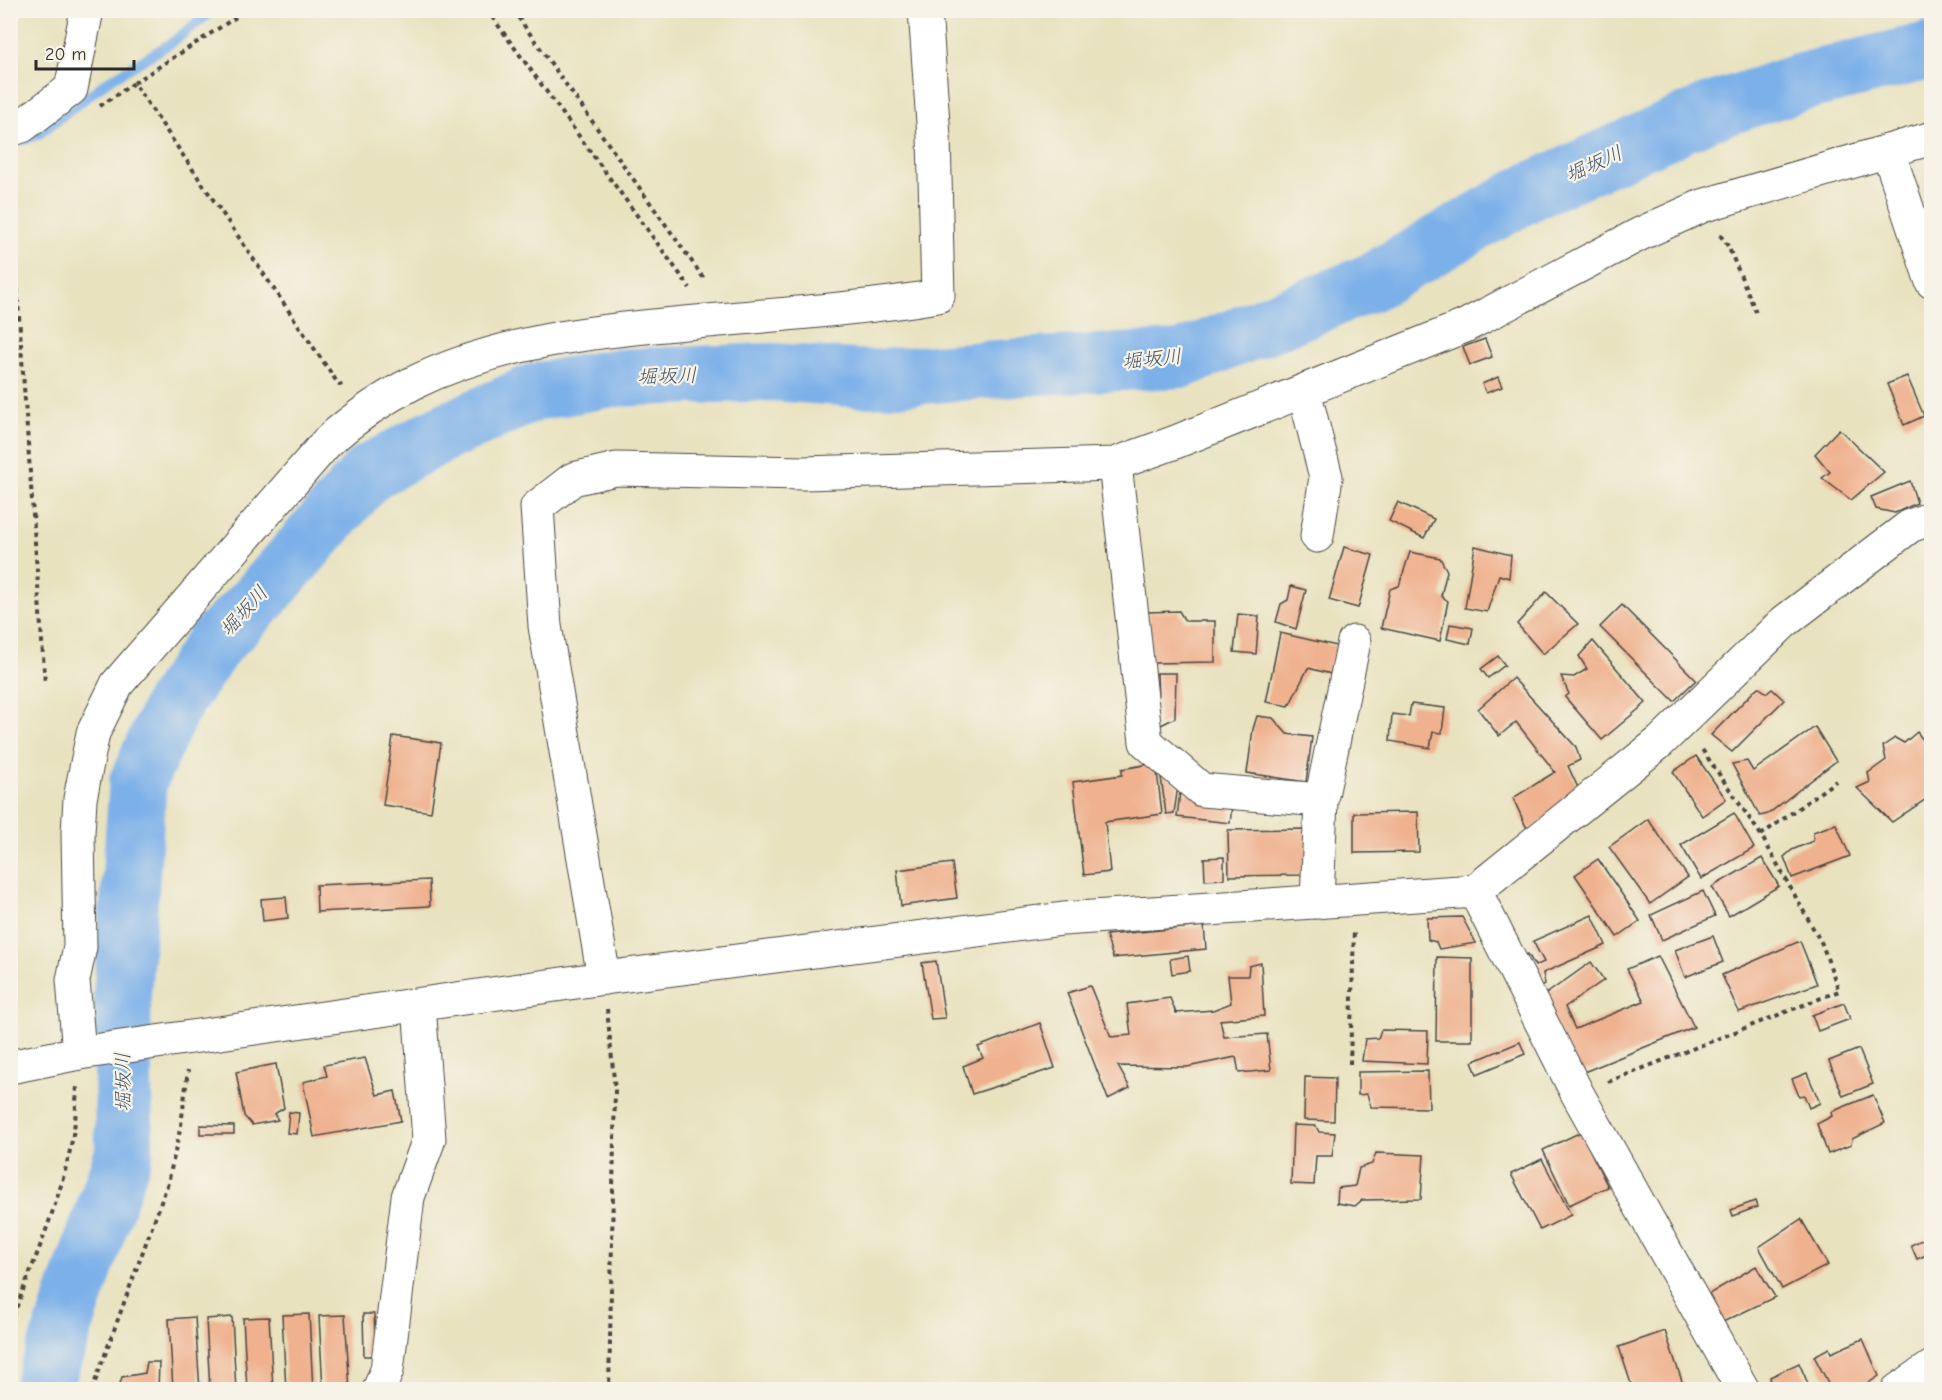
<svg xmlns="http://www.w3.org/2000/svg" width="1942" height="1400" font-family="'Comic Neue','Klee One',sans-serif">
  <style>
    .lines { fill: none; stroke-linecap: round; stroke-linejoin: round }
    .stream { stroke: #7bb0e9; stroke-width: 10 }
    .river { stroke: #7bb0e9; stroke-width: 58 }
    .building { fill: #efb18e }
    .minor-casing { stroke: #484641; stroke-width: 35 }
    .path { stroke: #484641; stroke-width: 4; stroke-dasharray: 4.5 4.5; stroke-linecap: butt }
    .minor { stroke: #fff; stroke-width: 33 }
    .labels { text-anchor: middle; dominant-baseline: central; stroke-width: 4.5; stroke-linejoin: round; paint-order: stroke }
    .water-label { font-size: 20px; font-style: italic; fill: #435364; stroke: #f7f3e8 }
  </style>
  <rect width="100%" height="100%" fill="#f7f3e8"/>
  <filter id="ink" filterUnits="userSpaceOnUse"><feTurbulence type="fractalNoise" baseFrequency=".0167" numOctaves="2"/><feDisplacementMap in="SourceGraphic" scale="12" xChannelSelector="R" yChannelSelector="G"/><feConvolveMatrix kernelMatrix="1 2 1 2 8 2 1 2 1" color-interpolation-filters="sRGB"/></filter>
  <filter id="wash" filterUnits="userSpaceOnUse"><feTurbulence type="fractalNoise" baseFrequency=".008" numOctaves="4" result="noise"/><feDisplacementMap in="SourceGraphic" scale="24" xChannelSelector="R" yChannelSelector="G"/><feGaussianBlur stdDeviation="1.35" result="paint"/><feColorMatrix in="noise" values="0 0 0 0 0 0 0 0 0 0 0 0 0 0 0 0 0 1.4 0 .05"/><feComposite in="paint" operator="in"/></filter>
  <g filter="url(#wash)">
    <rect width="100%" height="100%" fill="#e9e2bf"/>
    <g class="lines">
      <path class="stream" d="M24,140L39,134L105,83L171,43L214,10"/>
      <path class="river" d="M42,1390L124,1153L122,995L138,782L171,708L214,644L261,596L369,473L441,434L535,392L612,378L772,372L868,379L1037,366L1182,359L1372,282L1529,192L1707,113L1798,83L1932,50"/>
    </g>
    <g id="blocks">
      <g class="building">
        <path d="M1485,339L1492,357L1470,365L1463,347Z"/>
        <path d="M1907,376L1924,416L1904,425L1887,384Z"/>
        <path d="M1498,377L1502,387L1486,393L1482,384Z"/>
        <path d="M1839,429L1884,472L1851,500L1822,478L1830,472L1815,454Z"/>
        <path d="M1910,481L1917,503L1895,513L1876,509L1871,497Z"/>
        <path d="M1398,502L1434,519L1424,538L1389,521Z"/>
        <path d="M1475,546L1511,555L1509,578L1499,575L1487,612L1465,608Z"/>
        <path d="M1344,547L1373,555L1358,608L1329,600Z"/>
        <path d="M1410,552L1440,558L1447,571L1441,596L1448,601L1440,641L1381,628L1390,589L1399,586Z"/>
        <path d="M1291,586L1306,590L1296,629L1276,622L1281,604L1288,600Z"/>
        <path d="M1546,592L1578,624L1543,654L1517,624Z"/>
        <path d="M1622,605L1696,680L1674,701L1600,627Z"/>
        <path d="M1179,611L1185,621H1215V662L1151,663L1148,612Z"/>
        <path d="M1238,614L1259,616L1256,654L1234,652Z"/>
        <path d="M1450,624L1473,628L1470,644L1447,639Z"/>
        <path d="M1280,633L1337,646L1331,674L1308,668L1289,706L1266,702Z"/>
        <path d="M1593,641L1646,703L1602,740L1565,697L1569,694L1561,676L1574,677L1587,669L1579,656Z"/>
        <path d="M1498,656L1505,665L1488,678L1481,669Z"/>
        <path d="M1157,673H1176L1175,718L1159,726Z"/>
        <path d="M1513,678L1576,747L1580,760L1568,766L1580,792L1528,831L1513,798L1555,772L1516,722L1499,736L1478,709Z"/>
        <path d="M1758,687L1767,693L1772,689L1784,700L1732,752L1711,735Z"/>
        <path d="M1411,704L1445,708L1442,733L1433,732L1430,748L1390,741L1392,714L1409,716Z"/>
        <path d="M1257,716L1273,718L1287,734L1312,737L1306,782L1247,773L1253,729Z"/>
        <path d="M1815,727L1836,761L1768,814L1760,816L1732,764L1747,761L1753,771Z"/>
        <path d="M1917,732L1932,752V795L1892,822L1857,788L1870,782L1868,773L1886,760L1883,746L1895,738L1904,743Z"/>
        <path d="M393,736L441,743L431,812L383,805Z"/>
        <path d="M1696,756L1726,799L1702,816L1673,772Z"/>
        <path d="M1156,763L1162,814L1105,822L1110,872L1084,875L1073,782L1122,775V769Z"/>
        <path d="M1160,770L1178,786L1174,813L1166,814Z"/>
        <path d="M1180,792L1233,798L1230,823L1177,817Z"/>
        <path d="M1418,812L1419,852L1354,853V813Z"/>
        <path d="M1734,813L1754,848L1701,879L1681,845Z"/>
        <path d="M1648,819L1688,877L1650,904L1609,847Z"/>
        <path d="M1836,824L1850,856L1792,878L1784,857L1792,850L1813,841V832Z"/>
        <path d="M1307,829L1308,875L1229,876L1228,830Z"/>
        <path d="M1224,857V879L1205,880L1204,858Z"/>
        <path d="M1762,858L1779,886L1729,916L1712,887Z"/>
        <path d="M1598,859L1640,921L1617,937L1575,875Z"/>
        <path d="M952,863L957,898L901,906L897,870Z"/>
        <path d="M429,880L430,906L317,912L316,885Z"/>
        <path d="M1703,891L1715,916L1662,940L1651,915Z"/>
        <path d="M286,897L288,918L263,921L261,899Z"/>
        <path d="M1592,915L1606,945L1543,973L1545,984L1537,988L1520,958L1528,954L1535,966L1544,962L1533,941Z"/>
        <path d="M1462,917L1476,943L1439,949L1436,942L1428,940L1427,918Z"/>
        <path d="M1204,926L1206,949L1113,958L1106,935Z"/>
        <path d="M1713,936L1723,962L1685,977L1675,950Z"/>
        <path d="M1800,941L1817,984L1739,1012L1722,975Z"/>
        <path d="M1188,956L1190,971L1172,974L1170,959Z"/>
        <path d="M1658,956L1694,1027L1579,1074L1542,997L1591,962L1604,980L1565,1007L1575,1029L1644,1001L1627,969Z"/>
        <path d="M1437,957L1472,958V1041H1436Z"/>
        <path d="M936,961L945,1018L931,1019L922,963Z"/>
        <path d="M1261,963L1264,1016L1220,1020L1224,1037L1267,1034L1271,1070L1239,1073L1236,1057L1187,1067L1118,1066L1130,1088L1108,1099L1067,993L1090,986L1111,1037L1131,1035L1127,1004L1170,998L1176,1013L1213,1010L1231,1003L1228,976H1248L1249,966Z"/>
        <path d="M1844,1003L1850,1019L1818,1031L1812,1015Z"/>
        <path d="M1040,1023L1055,1068L972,1094L963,1066L983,1058L978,1047Z"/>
        <path d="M1381,1030L1428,1031L1427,1064L1362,1061L1365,1039L1378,1038Z"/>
        <path d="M1520,1042L1525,1054L1477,1074L1472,1062Z"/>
        <path d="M1859,1049L1873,1084L1843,1096L1829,1061Z"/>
        <path d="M365,1058L377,1095L395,1091L401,1121L314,1137L303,1082L327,1076L324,1065Z"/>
        <path d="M276,1064L284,1108L274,1114L278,1120L252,1125L244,1116L236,1072Z"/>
        <path d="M1428,1071L1429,1108L1371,1107L1367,1094L1358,1095V1072Z"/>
        <path d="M1807,1073L1820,1103L1809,1108L1804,1095L1799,1096L1792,1079Z"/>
        <path d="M1305,1077L1335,1078L1334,1121L1304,1120Z"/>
        <path d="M1873,1095L1885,1123L1852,1139L1851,1145L1828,1154L1817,1124L1832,1116L1831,1112Z"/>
        <path d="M289,1112L299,1113L297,1134L287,1133Z"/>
        <path d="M200,1125L234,1126V1134H200Z"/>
        <path d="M1293,1125L1316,1126L1319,1132L1335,1133L1332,1156H1316L1314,1185L1291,1184Z"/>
        <path d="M1581,1132L1608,1187L1569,1205L1543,1150Z"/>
        <path d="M1376,1153L1424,1155L1421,1199L1362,1200L1355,1206L1337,1203L1338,1188L1355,1186L1359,1168L1372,1164Z"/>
        <path d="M1542,1159L1571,1215L1540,1230L1511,1174Z"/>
        <path d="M1755,1201L1757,1207L1733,1216L1731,1210Z"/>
        <path d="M1801,1219L1828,1265L1782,1289L1759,1247Z"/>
        <path d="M1926,1238L1931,1253L1917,1259L1911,1245Z"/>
        <path d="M1756,1266L1775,1297L1723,1322L1709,1294Z"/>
        <path d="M309,1314L313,1390H286L282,1315Z"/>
        <path d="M363,1314H374L376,1356H364Z"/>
        <path d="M345,1315L350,1390H323L319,1316Z"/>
        <path d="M195,1317L200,1390H173L169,1319Z"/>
        <path d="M232,1317L236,1390H210L206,1319Z"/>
        <path d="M269,1317L273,1390H247L243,1318Z"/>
        <path d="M1665,1331L1685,1390H1633L1619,1347Z"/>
        <path d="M1863,1339L1879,1376L1858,1390H1832L1814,1356L1829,1348L1831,1353Z"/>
        <path d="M147,1362H159L158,1390H118L122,1377L145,1373Z"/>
        <path d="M1799,1363L1809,1386L1802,1390H1761L1771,1383L1770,1377Z"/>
      </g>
    </g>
  </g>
  <g filter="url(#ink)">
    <use href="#blocks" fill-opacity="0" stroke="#484641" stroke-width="1.5"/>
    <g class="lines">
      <g class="minor-casing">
        <g id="minor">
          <path d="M10,130L22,126L71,89L87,10"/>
          <path d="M1888,151L1932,282"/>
          <path d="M1304,391L1326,477L1317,536"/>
          <path d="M1115,464L1146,742L1202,790L1321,800L1317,902"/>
          <path d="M1321,800L1354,642"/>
          <path d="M1475,891L1577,1093L1743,1390"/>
          <path d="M604,978L545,626L537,507L573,479L616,469L804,473L1115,464L1173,443L1465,326L1640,234L1702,206L1932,138"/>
          <path d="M79,1053L73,980L80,947L78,833L80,799L93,733L117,684L327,442C353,419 381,399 413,383C497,342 593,331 685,323C770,315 854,310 938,296L934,137L925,10"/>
          <path d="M10,1067L79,1053L604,978L1063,919L1475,891L1660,742L1784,622L1910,526L1932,518"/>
          <path d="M379,1390L387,1370L408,1197L429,1139L419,1005"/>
          <path d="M1898,1390L1932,1367"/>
        </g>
      </g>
      <g class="path">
        <path d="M487,10L690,288"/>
        <path d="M513,10L705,280"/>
        <path d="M134,83L247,10"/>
        <path d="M100,106L134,83L339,385L346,383"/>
        <path d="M10,182L13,188L18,302L45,684"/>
        <path d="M1720,235L1728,246L1756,312"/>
        <path d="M1761,835L1836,781"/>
        <path d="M607,1009L615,1090L609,1390"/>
        <path d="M1350,1064L1354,930"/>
        <path d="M1608,1082L1839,991L1822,944L1761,835L1701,748"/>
        <path d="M10,1324C34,1260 66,1189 75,1122C76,1110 76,1098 77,1086"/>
        <path d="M92,1390L168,1183L181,1125L188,1070"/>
      </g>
      <use href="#minor" class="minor"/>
    </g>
  </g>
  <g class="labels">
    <g class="water-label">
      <text transform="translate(1594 164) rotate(-24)">堀坂川</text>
      <text transform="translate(1152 359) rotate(-6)">堀坂川</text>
      <text transform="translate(667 376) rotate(-2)">堀坂川</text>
      <text transform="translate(244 611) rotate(-48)">堀坂川</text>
      <text transform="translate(123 1082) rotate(-91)">堀坂川</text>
    </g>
  </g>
  <rect width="1942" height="1400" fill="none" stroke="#f7f3e8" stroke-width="36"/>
  <path d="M36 60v9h98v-9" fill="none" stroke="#2b2b2b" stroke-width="3"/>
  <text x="45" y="60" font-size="18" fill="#2b2b2b" stroke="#f7f3e8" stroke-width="4.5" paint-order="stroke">20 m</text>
</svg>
